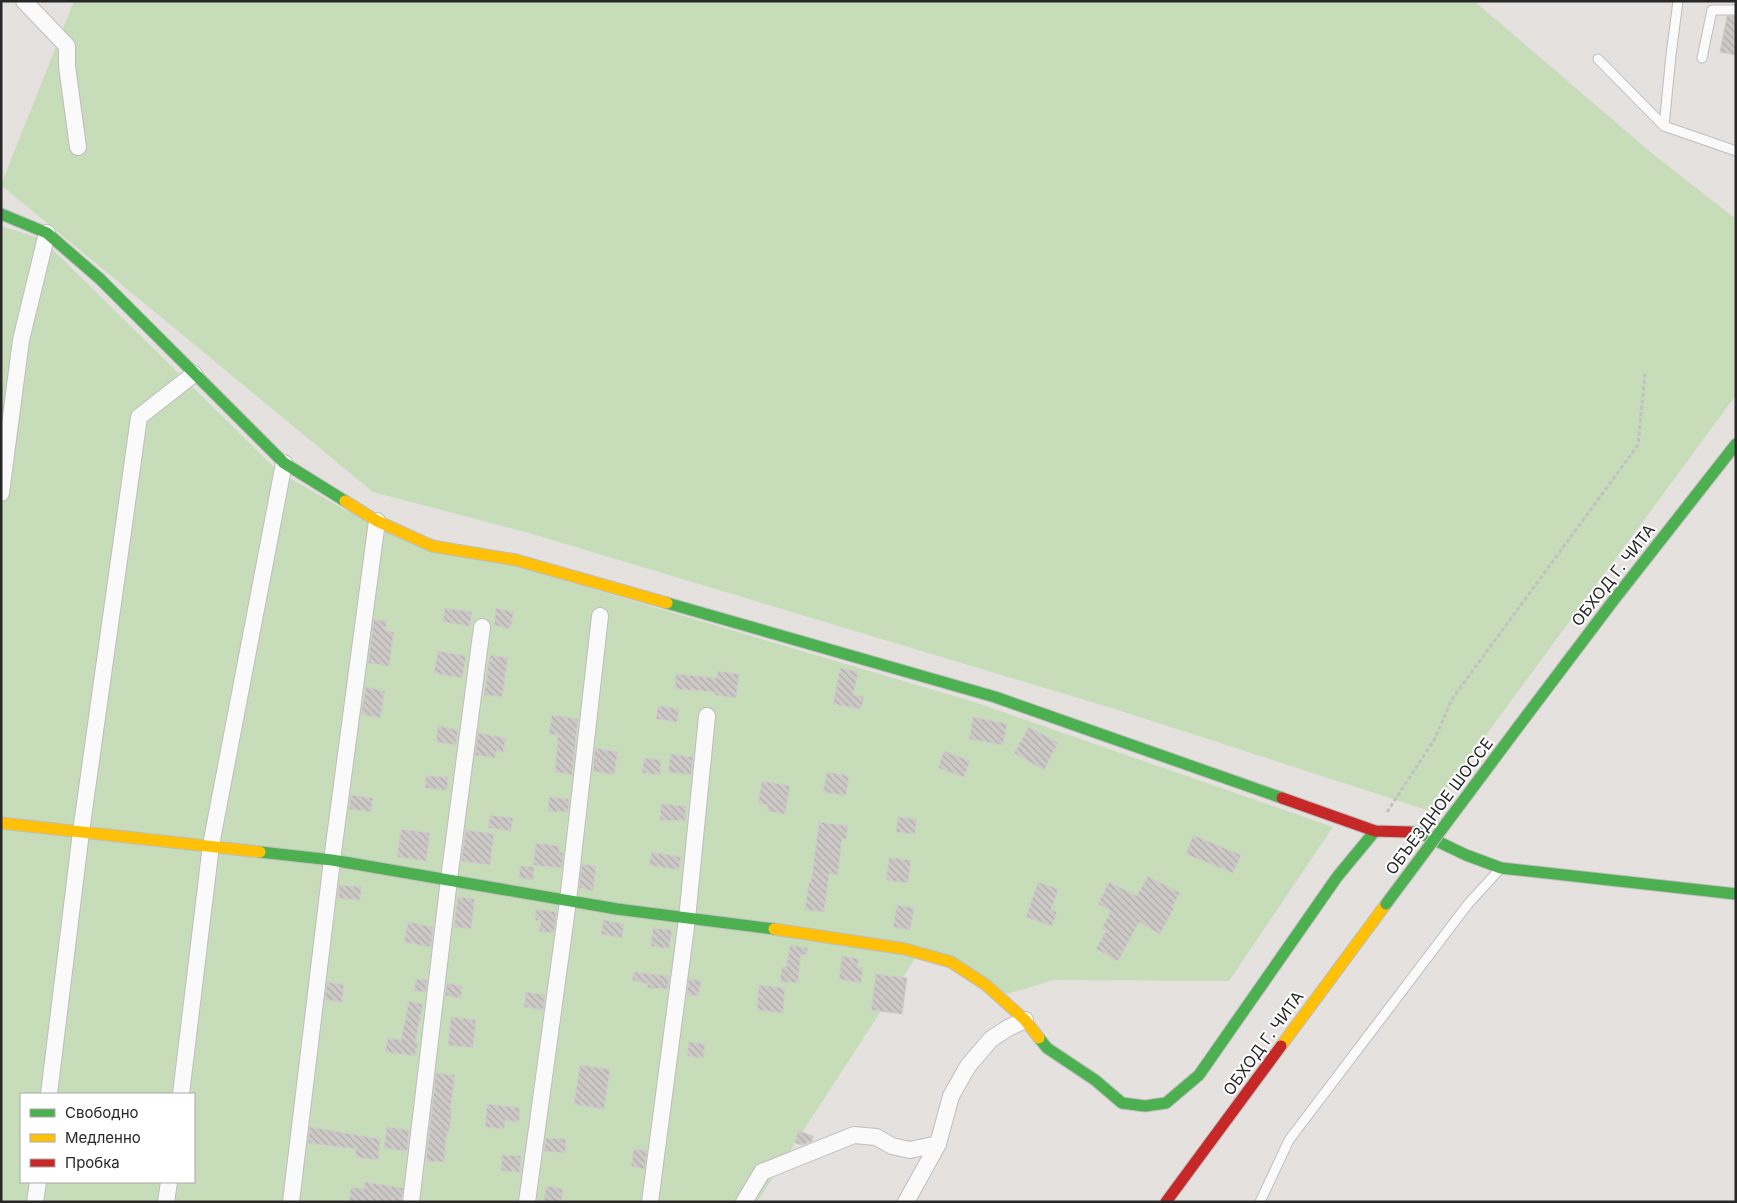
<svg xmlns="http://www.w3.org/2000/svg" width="1737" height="1203" font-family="Inter,sans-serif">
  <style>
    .grass { fill: #c7ddb9; fill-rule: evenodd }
    .building { fill: url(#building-back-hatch); stroke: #cfcdca }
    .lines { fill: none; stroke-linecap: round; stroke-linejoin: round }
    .lane-casing { stroke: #bebdbf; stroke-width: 11 }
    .street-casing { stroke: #bebdbf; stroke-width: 18 }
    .fast-casing { stroke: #bebdbf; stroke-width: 13 }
    .slow-casing { stroke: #bebdbf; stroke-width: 13 }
    .jam-casing { stroke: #bebdbf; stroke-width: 13 }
    .path { stroke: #c2c1c1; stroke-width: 3; stroke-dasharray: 4 2.5; stroke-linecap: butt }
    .lane { stroke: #fbfafa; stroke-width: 9 }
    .street { stroke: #fbfafa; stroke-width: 16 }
    .fast { stroke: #4caf50; stroke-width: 11 }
    .slow { stroke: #ffc107; stroke-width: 11 }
    .jam { stroke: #c62828; stroke-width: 11 }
    .fast-bridge-casing { stroke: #bebdbc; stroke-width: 13; stroke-linecap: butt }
    .fast-bridge { stroke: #4caf50; stroke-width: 11 }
    .labels { text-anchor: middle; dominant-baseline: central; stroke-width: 4; stroke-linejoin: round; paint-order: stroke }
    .street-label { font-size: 16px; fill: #272727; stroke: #fff }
  </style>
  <defs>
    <pattern id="building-back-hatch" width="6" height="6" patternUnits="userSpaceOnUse" patternTransform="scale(1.25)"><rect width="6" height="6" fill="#ccc9c7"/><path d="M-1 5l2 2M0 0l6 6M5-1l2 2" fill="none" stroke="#afadab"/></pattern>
  </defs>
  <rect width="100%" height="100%" fill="#e4e1de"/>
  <g class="grass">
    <path d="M74,1H1474L1654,155L1736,219V395L1430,811L1118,710L529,533L373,492L1,185Z"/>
    <path d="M1,226L42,239L279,472L345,510L512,565L974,702L1333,827L1229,981L1054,980L1007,994L918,954L757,1202H1ZM21,1094H194V1182H21Z"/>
  </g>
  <g class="building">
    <path d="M1727,16H1736V55L1720,52Z"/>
    <path d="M445,608L472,612L470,626L443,622Z"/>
    <path d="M496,608L514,612L510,629L494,625Z"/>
    <path d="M374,619L387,621L385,631L394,632L389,666L368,663Z"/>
    <path d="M438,651L466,656L462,678L434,673Z"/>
    <path d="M490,655L508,658L502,697L484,695Z"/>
    <path d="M840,668L858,672L853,695L864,697L861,709L833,704Z"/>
    <path d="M718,671L739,674L736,698L715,695V692L675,689L676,674L717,678Z"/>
    <path d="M366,687L385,691L380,718L361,714Z"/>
    <path d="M658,706L679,709L677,722L656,719Z"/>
    <path d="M552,715L578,719L572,775L555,772L558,735L549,734Z"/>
    <path d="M973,717L1007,724L1003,745L969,739Z"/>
    <path d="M438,726L458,730L456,745L436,742Z"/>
    <path d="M1029,727L1058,743L1044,770L1014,753Z"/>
    <path d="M478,733L506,738L503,753L496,751L495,758L475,755Z"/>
    <path d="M595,748L618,752L614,775L593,771Z"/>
    <path d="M944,751L970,761L964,777L938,768Z"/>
    <path d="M671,754L693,757L691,775L668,772Z"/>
    <path d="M644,758L661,760L660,775L642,773Z"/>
    <path d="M827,772L849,776L846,796L823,792Z"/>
    <path d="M426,776L448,777L447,790L425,788Z"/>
    <path d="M762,781L790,786L785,814L767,811L768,805L758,803Z"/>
    <path d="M351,795L373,798L371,812L349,809Z"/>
    <path d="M549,797L569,799L568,812L548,811Z"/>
    <path d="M661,804L686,806L685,821L660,820Z"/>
    <path d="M490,815L513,818L511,831L488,828Z"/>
    <path d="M898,817L917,819L915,834L896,832Z"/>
    <path d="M819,822L848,826L846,839H842L838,875L829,873L824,912L805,910L809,882L811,883Z"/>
    <path d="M401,829L430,833L426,861L397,857Z"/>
    <path d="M466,830L494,834L490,865L461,861Z"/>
    <path d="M1193,835L1241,855L1233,873L1186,854Z"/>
    <path d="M536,843L560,846L559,852L563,853L562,868L533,865Z"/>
    <path d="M652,852L681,857L679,870L649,865Z"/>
    <path d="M889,858L911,860L908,883L886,880Z"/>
    <path d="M582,864L596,866L593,891L579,888Z"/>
    <path d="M520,866L534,867L533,880L519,878Z"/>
    <path d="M1148,876L1180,893L1172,907L1174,908L1160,934L1139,922L1118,961L1096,949L1106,931L1102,928L1111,911L1098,904L1109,882L1137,896Z"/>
    <path d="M1038,882L1058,889L1051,910L1057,912L1052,926L1026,917Z"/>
    <path d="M339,885L362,887L360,900L338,898Z"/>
    <path d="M458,897L475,899L471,929L454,927Z"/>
    <path d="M897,905L914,908L910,930L893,927Z"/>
    <path d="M536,909L556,912L554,933L539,931L541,921L535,920Z"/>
    <path d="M603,920L624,924L622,938L601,934Z"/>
    <path d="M408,922L433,927L431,947L404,942Z"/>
    <path d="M653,928L672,930L669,949L651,946Z"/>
    <path d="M790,945L808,948L806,955L801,954L798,983L780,982L782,967H786Z"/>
    <path d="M842,956L859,959L857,967L863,968L861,983L839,979Z"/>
    <path d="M634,972L669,976L668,989L647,988L648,984L632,980Z"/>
    <path d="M876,974L907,978L902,1014L871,1010Z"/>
    <path d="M689,978L701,981L698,996L687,994Z"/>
    <path d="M416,979L427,980L426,992L414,991Z"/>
    <path d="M327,982L344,985L342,1002L325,1000Z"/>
    <path d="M447,983L462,986L461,998L445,995Z"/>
    <path d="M759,985L785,988L783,1013L757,1010Z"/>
    <path d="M526,992L545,995L543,1010L524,1007Z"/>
    <path d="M409,1001L423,1004L415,1043H418L415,1056L385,1052L388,1038L401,1040Z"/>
    <path d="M451,1017L476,1020L473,1048L448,1045Z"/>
    <path d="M689,1042L705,1044L703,1058L687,1056Z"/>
    <path d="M580,1065L610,1069L604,1109L574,1104Z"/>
    <path d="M436,1073L455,1075L450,1111H452L449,1131H447L444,1162L426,1161Z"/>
    <path d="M487,1104L520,1108L519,1122L505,1120L504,1129L485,1127Z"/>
    <path d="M310,1127L380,1139L378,1160L355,1157L356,1149L308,1143Z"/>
    <path d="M387,1127L409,1130L407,1151L384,1148Z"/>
    <path d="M798,1131L813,1136L812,1141L802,1145L795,1143Z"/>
    <path d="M546,1138L566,1139L565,1153L544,1151Z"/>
    <path d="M634,1149L647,1151L644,1169L631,1166Z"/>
    <path d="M502,1155L521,1156L520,1172L501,1171Z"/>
    <path d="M365,1182L403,1188L401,1202H349L351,1187L364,1189Z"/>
    <path d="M546,1186L563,1189L561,1202H544Z"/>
  </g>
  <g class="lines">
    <g class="lane-casing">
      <g id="lane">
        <path d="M1702,58L1712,10H1736"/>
        <path d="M1598,59L1664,126L1671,55L1678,1"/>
        <path d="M1664,126L1736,151"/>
        <path d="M1260,1202L1289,1140L1468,904L1500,869"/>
      </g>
    </g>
    <g class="street-casing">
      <g id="street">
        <path d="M24,1L67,46V66L78,147"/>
        <path d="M1,493L21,340L47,233"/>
        <path d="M49,1094L81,832L139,417L194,374"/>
        <path d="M181,1094L211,845L284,463"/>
        <path d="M35,1202L38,1182"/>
        <path d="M166,1202L169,1182"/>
        <path d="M291,1202L332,860L377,521"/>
        <path d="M411,1202L449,879L482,627"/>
        <path d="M527,1202L568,901L600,616"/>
        <path d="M650,1202L687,919L707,716"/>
        <path d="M744,1202L762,1172L854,1135L876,1137L892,1146L910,1150L938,1144L951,1096L968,1066L991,1039L1008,1028L1025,1020"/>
        <path d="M906,1202L938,1144"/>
      </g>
    </g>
    <g class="fast-casing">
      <g id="fast">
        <path d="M1,214L47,233L100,279L284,463L345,501"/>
        <path d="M667,603L995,697L1282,798"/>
        <path d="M1518,727L1613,601L1736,444"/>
        <path d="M1409,832H1418L1466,855L1501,868L1736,894"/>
        <path d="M260,852L332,860L617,909L774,929"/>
        <path d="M1039,1038L1047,1048L1095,1080L1122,1103L1145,1106L1166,1103L1199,1075L1337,877L1375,831"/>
      </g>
    </g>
    <g class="slow-casing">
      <g id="slow">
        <path d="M345,501L377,521L432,546L516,560L667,603"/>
        <path d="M1,823L260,852"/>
        <path d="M774,929L905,949L951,962L986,985L1025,1020L1039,1038"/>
        <path d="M1281,1046L1386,904"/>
      </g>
    </g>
    <g class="jam-casing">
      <g id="jam">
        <path d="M1282,798L1375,831L1409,832"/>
        <path d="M1166,1202L1281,1046"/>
      </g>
    </g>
    <path class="path" d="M1387,812L1434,740L1452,699L1638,445L1645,374"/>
    <use href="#lane" class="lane"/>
    <use href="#street" class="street"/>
    <use href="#fast" class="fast"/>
    <use href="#slow" class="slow"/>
    <use href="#jam" class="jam"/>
    <g class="fast-bridge-casing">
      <path id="fast-bridge" d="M1386,904L1518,727"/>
    </g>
    <use href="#fast-bridge" class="fast-bridge"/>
  </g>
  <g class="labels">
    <g class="street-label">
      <text transform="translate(1613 575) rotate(-52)">ОБХОД Г. ЧИТА</text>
      <text transform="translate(1439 806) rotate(-53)">ОБЪЕЗДНОЕ ШОССЕ</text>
      <text transform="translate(1263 1043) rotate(-54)">ОБХОД Г. ЧИТА</text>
    </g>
  </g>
  <rect width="1737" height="1203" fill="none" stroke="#272727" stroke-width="5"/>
  <rect x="20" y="1093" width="175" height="90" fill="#ffffff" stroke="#a9a9a9"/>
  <rect x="30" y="1109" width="25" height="8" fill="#4caf50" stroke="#a9a9a9"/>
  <text x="65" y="1118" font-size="15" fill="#272727">Свободно</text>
  <rect x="30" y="1134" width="25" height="8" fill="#ffc107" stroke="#a9a9a9"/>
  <text x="65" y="1143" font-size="15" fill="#272727">Медленно</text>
  <rect x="30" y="1159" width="25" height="8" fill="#c62828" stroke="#a9a9a9"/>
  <text x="65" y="1168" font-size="15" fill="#272727">Пробка</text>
</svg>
